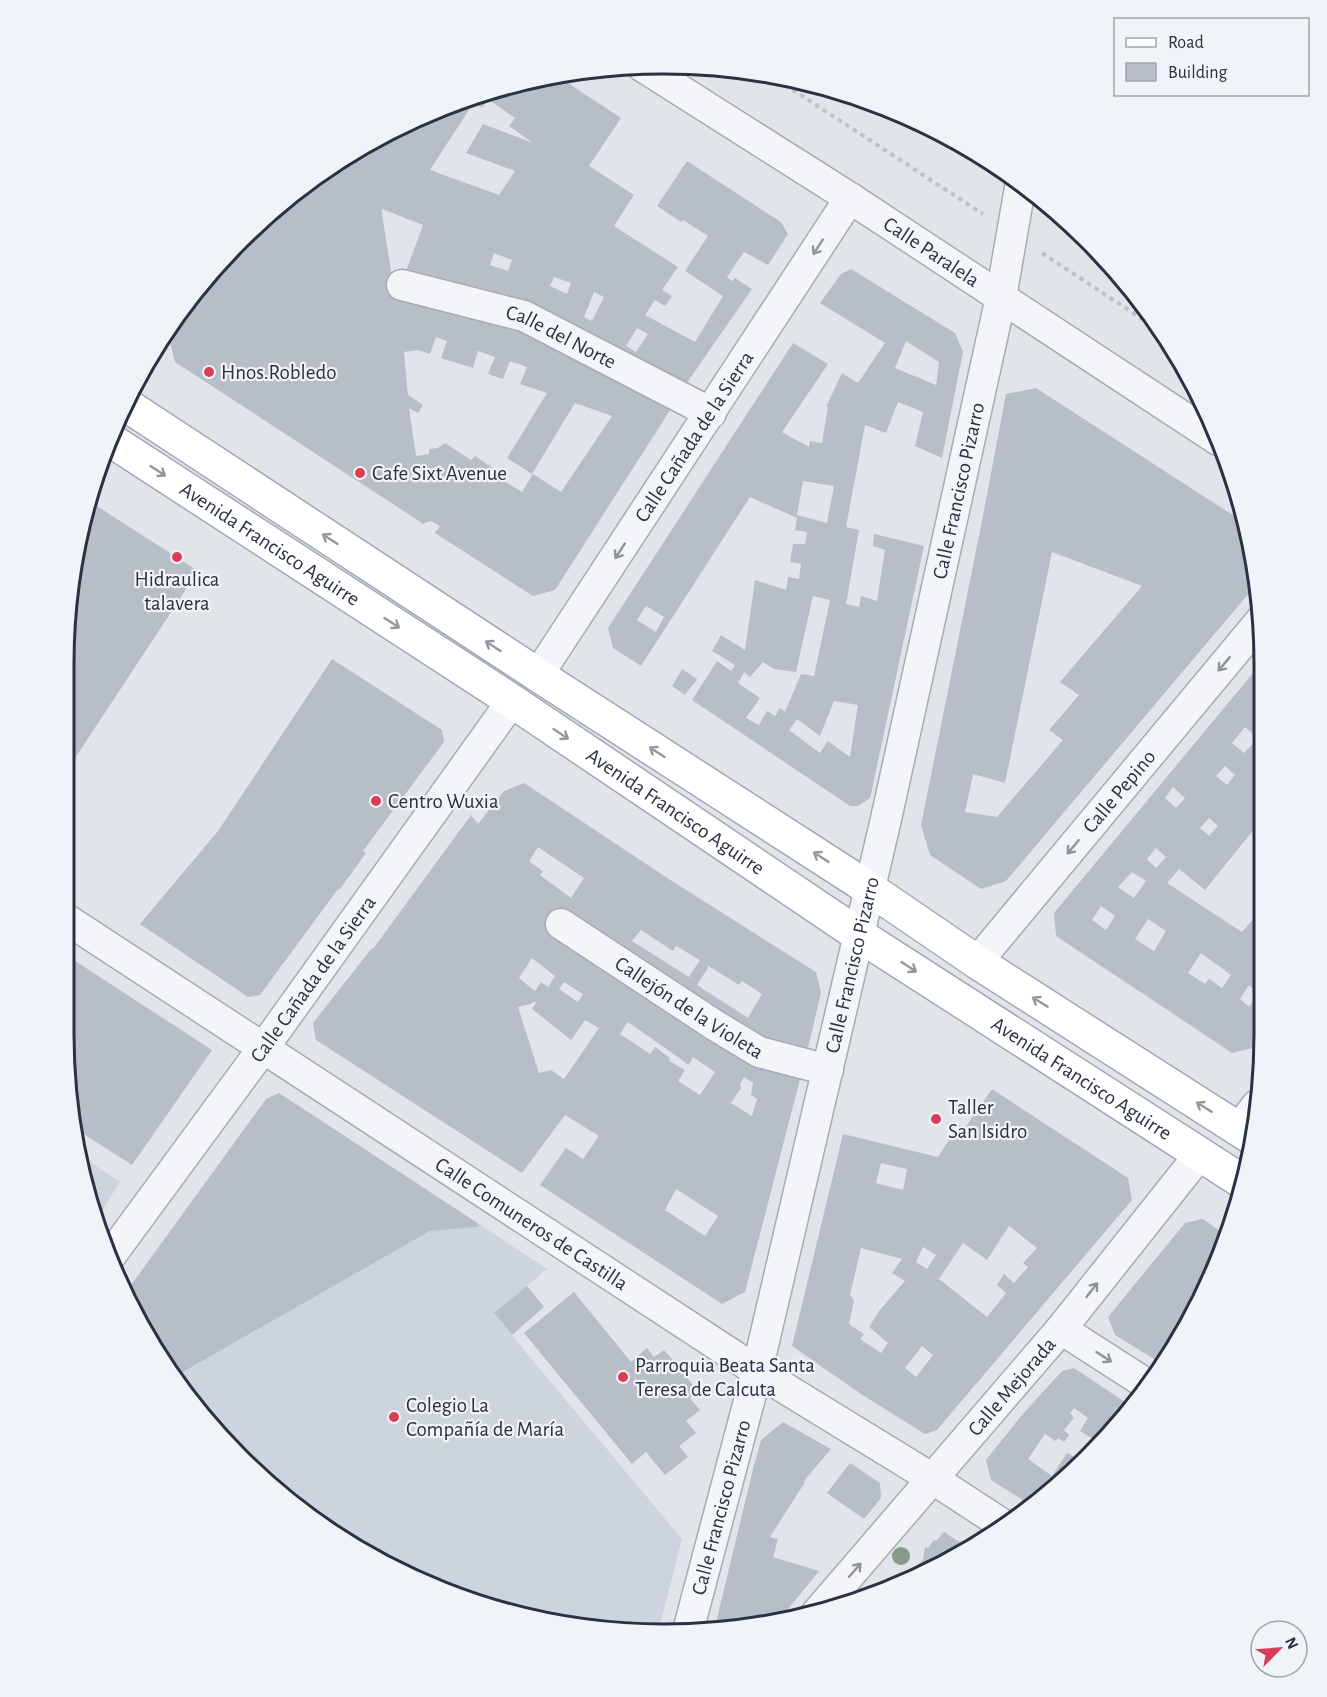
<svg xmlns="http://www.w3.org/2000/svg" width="1327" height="1697" font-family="'Alegreya Sans',sans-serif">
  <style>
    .built { fill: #ced4dd }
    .building { fill: #b7bec8; fill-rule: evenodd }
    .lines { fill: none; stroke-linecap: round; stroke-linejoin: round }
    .street-casing { stroke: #a6acb5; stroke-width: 33 }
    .primary-casing { stroke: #9fa9b7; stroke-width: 36 }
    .path { stroke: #bfc2c9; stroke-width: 4; stroke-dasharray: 4.5 4.5; stroke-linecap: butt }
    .street { stroke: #f4f5f8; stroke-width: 30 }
    .primary { stroke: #fff; stroke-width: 33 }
    .tree { fill: #879c86 }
    .oneway { stroke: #8e949e }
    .oneway2 { stroke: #9498a1 }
    .poi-dot { fill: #d93c56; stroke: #f0f3f8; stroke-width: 2 }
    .labels { text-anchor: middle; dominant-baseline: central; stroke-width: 4.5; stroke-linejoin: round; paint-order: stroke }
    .street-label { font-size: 21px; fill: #283243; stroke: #f0f3f8 }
    .poi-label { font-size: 21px; fill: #283243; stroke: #f0f3f8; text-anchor: start }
    .rim { fill: none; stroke: #283243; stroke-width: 3 }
  </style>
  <rect width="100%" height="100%" fill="#e1e5ea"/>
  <g class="built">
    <path d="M79,1155L120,1182L96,1220L84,1189Z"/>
    <path d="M479,1224L547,1269L494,1314L682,1539L658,1633L508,1614L364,1554L239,1458L176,1376L430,1231L477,1227Z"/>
  </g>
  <g class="building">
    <path d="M556,75L621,118L589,166L634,195L614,226L678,267L662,290L672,296L665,306L655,300L645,315L695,342L723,296L685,271L708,236L683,220L681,222L657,206L687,161L781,222L788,234L768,265L744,252L727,277L732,281L735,278L752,289L684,387L405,274L423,225L382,209V214L391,271L397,297L507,322L674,404L555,590L533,596L435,533L440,526L431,521L424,523L425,525L175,362L170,342L227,255L268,212L363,144L425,116L435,122L445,106L470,95ZM488,99L515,118L509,126L533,143L483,124L466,153L515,171L499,195L430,170L474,102L482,108ZM494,253L512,260L508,271L490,265ZM554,277L571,283L567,294L550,286ZM594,292L604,297L592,321L584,317ZM637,328L648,334L636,352L626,346ZM436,337L447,341L441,358L473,368L478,351L495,357L488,374L503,379L510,361L527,367L520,384L547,393L507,458L532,474L575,403L612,416L561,492L533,474L522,492L490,472L493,468L475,456L471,460L445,443L438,448L429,449V454L416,456L409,408L418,413L423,405L408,395L404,352L418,350L430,354Z"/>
    <path d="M851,269L955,333L963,352L942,458L915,446L923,412L898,402L886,433L865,425L846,527L859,530L846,604L859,607L861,596L877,601L885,550L873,546L874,534L924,546L871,794L870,798L863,803L858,806H850L692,700L717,661L731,671L735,665L712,651L721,635L745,650L755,580L786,590L788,577L799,579L801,564L790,562L793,544H805L807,532L795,530L797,518L750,497L641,666L613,648L608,628L793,343L828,364L782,432L809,447L810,441L822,443L828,407H826L842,373L858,383L885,343L820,303L841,274ZM906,341L939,362L936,385L895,368ZM803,481L834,486L827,523L797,515ZM813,596L830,600L814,676L801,674L785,712L780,708L775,716L767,711L759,725L746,718L760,698L738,683L744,672L750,677L763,662L774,669L796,672ZM646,606L664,617L656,632L637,620ZM834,701L858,705L850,757L828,741L820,753L789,730L797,719L820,736Z"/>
    <path d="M1036,388L1242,521L1255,586L1006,881L981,889L930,855L921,825L981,526L1006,394ZM1052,552L1142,586L1060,682L1079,695L1049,730L1063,740L997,817L965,812L973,774L1005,783Z"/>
    <path d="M89,501L198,571L64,775V625Z"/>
    <path d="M332,659L442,730L444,742L363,851L366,853L340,889H338L260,995L248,997L140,924L218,831Z"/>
    <path d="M1263,661V818L1205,890L1179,869L1167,883L1242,932L1264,906L1263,1040L1257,1047L1232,1053L1056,936L1054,913ZM1245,727L1258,738L1244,753L1232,743ZM1225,766L1235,775L1227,785L1216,776ZM1173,787L1185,798L1176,808L1165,798ZM1209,818L1218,826L1209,836L1200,828ZM1156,848L1166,857L1156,868L1147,859ZM1132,872L1146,881L1134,898L1118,887ZM1101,906L1115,916L1106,930L1092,920ZM1148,919L1166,931L1154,951L1135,939ZM1201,953L1231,975L1222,988L1209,979L1205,984L1188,973ZM1249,985L1258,994L1249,1007L1240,999Z"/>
    <path d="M682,669L697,679L685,695L672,686Z"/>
    <path d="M524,783L672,881L816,972L821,993L806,1056L745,1292L722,1304L540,1185L566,1148L583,1159L599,1136L565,1115L522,1173L316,1040L313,1023L372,948L373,949L471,815L478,824L504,791ZM538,847L584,878L571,898L540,875L543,871L530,862V860ZM641,930L673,951L676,946L700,960L689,977L632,941ZM532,958L555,976L548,987L541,982L535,991L519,978ZM707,965L739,985L742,981L762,994L748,1018L697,985L708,968ZM564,982L583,994L578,1002L559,989ZM537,1001L532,1009L571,1040L585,1020L599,1028L564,1079L551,1070L539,1073L518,1007L530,1004ZM628,1022L689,1065L693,1057L715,1072L700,1095L678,1081L685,1070L669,1061L670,1058L655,1047L650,1054L620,1034ZM744,1077L753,1083L751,1095L757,1099L752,1116L731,1103L741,1088L740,1084ZM676,1189L718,1216L705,1236L665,1210Z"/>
    <path d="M63,953L212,1050L132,1165L76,1129L63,1034Z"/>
    <path d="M992,1089L1128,1178L1132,1200L937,1430L925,1434L861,1394L792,1346L843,1134L938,1157L959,1125L965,1128ZM881,1163L907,1169L903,1190L876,1183ZM1009,1226L1037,1248L1023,1263L1028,1267L1014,1283L1004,1274L997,1285L1006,1293L987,1317L939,1279L963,1243L987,1260ZM923,1247L936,1255L927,1269L916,1262ZM861,1248L902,1259L892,1273L905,1281L879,1311L869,1327L888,1343L881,1353L860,1339L864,1334L849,1324L854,1301L850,1295ZM922,1346L933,1355L916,1377L905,1368Z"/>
    <path d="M279,1093L479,1224L477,1227L430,1231L176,1376L144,1334L126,1292L266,1099Z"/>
    <path d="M87,1197L104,1208L96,1220Z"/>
    <path d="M1203,1219L1227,1236L1218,1263L1164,1365L1115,1335L1108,1317L1185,1223Z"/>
    <path d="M527,1286L544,1307L512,1335L494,1313Z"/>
    <path d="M574,1292L631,1362L647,1348L654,1357L664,1350L698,1391L690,1398L700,1410L686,1421L696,1433L679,1446L688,1457L665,1475L646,1452L632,1464L524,1333Z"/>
    <path d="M1074,1368L1131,1406L1100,1443L1080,1431L1088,1418L1074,1408L1070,1413L1074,1418L1064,1430L1069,1435L1064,1442L1058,1438L1055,1441L1045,1434L1028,1459L1052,1476L1067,1453L1078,1459L1069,1472L1029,1504L991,1480L986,1460L1021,1416L1062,1371Z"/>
    <path d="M783,1422L831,1449L804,1481L805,1482L770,1537L778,1539L773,1557L819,1571L780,1619L715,1627L753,1469L761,1440Z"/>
    <path d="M850,1463L880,1483L881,1498L864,1519L827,1493Z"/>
    <path d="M944,1532L970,1549L964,1553L911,1575L910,1572L918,1565L923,1559L925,1547L928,1548L934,1540L936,1541Z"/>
  </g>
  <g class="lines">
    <g class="street-casing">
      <g id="street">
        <path id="s1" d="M642,66L850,198L1218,440"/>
        <path id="s2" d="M402,285L524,316L711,413"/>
        <path id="s3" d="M538,675L850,198"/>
        <path id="s4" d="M63,917L757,1371L933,1479L1002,1524"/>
        <path id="s5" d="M561,924L716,1026L759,1052L828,1070"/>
        <path id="s6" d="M977,962L1262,619"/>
        <path d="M1239,1129L1257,1105"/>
        <path id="s7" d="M111,1255L264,1047L512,701"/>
        <path d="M1061,1329L1148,1385"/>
        <path id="s8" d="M816,1614L1061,1329L1200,1154"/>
        <path id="s9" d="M688,1631L757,1371L886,819L1001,297L1021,182"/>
      </g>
    </g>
    <g class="primary-casing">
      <g id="primary">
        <path d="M125,404L538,675L870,889L977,962L1254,1139"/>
        <path id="s10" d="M109,439L512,701L859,935L1243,1182"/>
      </g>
    </g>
    <g class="path">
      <path d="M770,75L983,214"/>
      <path d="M1042,253L1159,330"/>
    </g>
    <use href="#street" class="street"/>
    <use href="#primary" class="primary"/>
  </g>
  <circle class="tree" cx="901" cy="1556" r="9"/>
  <defs><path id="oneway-shaft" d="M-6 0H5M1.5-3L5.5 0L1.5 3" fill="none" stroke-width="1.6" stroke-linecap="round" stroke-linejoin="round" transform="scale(1.5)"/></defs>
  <g class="oneway">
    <use href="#oneway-shaft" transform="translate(818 247) rotate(123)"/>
    <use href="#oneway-shaft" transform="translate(620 551) rotate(123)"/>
    <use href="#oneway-shaft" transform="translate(1224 664) rotate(130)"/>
    <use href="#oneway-shaft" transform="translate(1073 847) rotate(130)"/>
    <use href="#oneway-shaft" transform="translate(1092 1290) rotate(-52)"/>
    <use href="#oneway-shaft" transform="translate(1104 1357) rotate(33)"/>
    <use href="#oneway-shaft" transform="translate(855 1570) rotate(-49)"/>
  </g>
  <g class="oneway2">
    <use href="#oneway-shaft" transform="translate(158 471) rotate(33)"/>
    <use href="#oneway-shaft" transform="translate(330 539) rotate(-147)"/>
    <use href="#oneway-shaft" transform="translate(392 623) rotate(33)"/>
    <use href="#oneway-shaft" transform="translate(493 646) rotate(-147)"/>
    <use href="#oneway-shaft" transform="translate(561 734) rotate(34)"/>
    <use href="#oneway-shaft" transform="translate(657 752) rotate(-147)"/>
    <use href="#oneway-shaft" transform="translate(821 857) rotate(-147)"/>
    <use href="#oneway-shaft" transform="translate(909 967) rotate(33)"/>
    <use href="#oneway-shaft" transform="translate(1040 1002) rotate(-148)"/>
    <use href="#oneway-shaft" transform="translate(1204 1107) rotate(-148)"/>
  </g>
  <g class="poi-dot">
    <circle cx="209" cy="372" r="6"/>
    <circle cx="360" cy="473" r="6"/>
    <circle cx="177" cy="557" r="6"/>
    <circle cx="376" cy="801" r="6"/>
    <circle cx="936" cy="1119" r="6"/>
    <circle cx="623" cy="1377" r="6"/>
    <circle cx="394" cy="1417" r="6"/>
  </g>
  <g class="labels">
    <g class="street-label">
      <text stroke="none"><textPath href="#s1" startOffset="344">Calle Paralela</textPath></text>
      <text stroke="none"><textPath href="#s2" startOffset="168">Calle del Norte</textPath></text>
      <text stroke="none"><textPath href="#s3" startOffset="285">Calle Cañada de la Sierra</textPath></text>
      <text stroke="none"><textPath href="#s9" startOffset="1172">Calle Francisco Pizarro</textPath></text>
      <text stroke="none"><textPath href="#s10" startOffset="192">Avenida Francisco Aguirre</textPath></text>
      <text stroke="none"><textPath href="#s6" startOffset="222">Calle Pepino</textPath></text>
      <text stroke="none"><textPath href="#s10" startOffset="678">Avenida Francisco Aguirre</textPath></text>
      <text stroke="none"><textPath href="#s9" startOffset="686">Calle Francisco Pizarro</textPath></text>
      <text stroke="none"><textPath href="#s7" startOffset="342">Calle Cañada de la Sierra</textPath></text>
      <text stroke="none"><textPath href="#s5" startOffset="153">Callejón de la Violeta</textPath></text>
      <text stroke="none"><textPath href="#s10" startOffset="1164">Avenida Francisco Aguirre</textPath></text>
      <text stroke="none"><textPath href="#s4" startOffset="560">Calle Comuneros de Castilla</textPath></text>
      <text stroke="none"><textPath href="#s8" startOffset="300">Calle Mejorada</textPath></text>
      <text stroke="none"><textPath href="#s9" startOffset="128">Calle Francisco Pizarro</textPath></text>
    </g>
    <g class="poi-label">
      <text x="221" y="372">Hnos.Robledo</text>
      <text x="372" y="473">Cafe Sixt Avenue</text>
      <text x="177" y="579" text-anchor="middle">Hidraulica<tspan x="177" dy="24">talavera</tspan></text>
      <text x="388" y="801">Centro Wuxia</text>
      <text x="948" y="1107">Taller<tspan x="948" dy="24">San Isidro</tspan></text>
      <text x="635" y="1365">Parroquia Beata Santa<tspan x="635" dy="24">Teresa de Calcuta</tspan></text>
      <text x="406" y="1405">Colegio La<tspan x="406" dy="24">Compañía de María</tspan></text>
    </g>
  </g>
  <path d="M0 0H1327V1697H0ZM664 74H664A590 590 0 0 1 1254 664V1034A590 590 0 0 1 664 1624H664A590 590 0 0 1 74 1034V664A590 590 0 0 1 664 74Z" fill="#f0f3f8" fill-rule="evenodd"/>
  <path class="rim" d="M664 74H664A590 590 0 0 1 1254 664V1034A590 590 0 0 1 664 1624H664A590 590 0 0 1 74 1034V664A590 590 0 0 1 664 74Z"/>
  <rect x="1114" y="18" width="195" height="78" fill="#f0f3f8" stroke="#a0a6b0" stroke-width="1.5"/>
  <rect x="1126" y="38" width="30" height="9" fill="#ffffff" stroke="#a0a6b0" stroke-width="1.5"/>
  <text x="1168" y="48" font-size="18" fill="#283243">Road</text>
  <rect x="1126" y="63" width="30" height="18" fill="#b7bec8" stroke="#a0a6b0" stroke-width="1.5"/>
  <text x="1168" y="78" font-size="18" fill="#283243">Building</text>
  <g transform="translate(1279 1649) rotate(65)"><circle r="28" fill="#f0f3f8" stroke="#a0a6b0" stroke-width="1.5"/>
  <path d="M0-4.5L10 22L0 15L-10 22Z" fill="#d93c56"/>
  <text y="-9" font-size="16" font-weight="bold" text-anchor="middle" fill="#283243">N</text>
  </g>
</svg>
